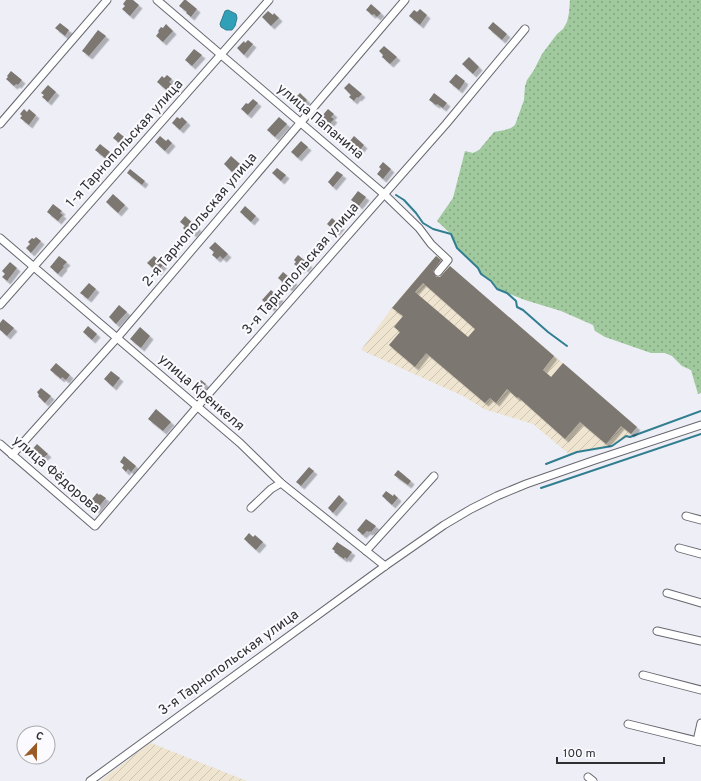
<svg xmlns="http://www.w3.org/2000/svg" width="701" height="781" font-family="Overpass,sans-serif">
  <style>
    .industrial { fill: url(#industrial-furrows) }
    .grass { fill: url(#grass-dots) }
    .water { fill: #309fb8; stroke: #307e90 }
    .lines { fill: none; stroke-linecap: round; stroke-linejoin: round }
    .stream { stroke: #307e90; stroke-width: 2 }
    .building { fill: #7d7772; fill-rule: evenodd; filter: url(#shadow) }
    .minor-casing { stroke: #686870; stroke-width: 9 }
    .minor { stroke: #fff; stroke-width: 7 }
    .labels { text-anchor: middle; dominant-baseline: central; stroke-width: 4; stroke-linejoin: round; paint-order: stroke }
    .street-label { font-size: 14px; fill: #303033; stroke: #fbfbff }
  </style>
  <defs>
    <pattern id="industrial-furrows" width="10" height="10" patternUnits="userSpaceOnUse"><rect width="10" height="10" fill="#eee4cf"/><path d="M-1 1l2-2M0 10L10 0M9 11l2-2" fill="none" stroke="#ccc4b2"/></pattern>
    <pattern id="grass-dots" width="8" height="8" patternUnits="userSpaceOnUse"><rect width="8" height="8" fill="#a0ca9d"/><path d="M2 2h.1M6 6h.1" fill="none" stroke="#83a481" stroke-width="1.8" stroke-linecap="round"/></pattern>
    <filter id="shadow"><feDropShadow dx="3.5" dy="3.5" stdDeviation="0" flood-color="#0004"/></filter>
  </defs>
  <rect width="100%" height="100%" fill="#edeef6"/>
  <g class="industrial">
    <path d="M437,255L637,427L628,438L603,447L569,454L533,424L484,409L463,396L361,350L397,301Z"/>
    <path d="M150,743H151L247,781H100Z"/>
  </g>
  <path class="grass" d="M570,0H701V393L698,394L691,370L682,366L672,356L665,353H651L605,337L595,331L593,325L561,311L525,300L497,289L491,281L481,274L478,268L457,248L451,234L437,221L453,198L465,151L473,153L479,150L494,132L505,130L511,128L515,125L524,100L525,86L527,80L534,70L542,54L557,34L563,29L567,22L569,13Z"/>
  <path class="water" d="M228,10L236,14L237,18L235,26L232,30H226L221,27L220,24L225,11Z"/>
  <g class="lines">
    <g class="stream">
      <path d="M396,195L404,200L416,213L423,223L433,229L451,234L457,248L478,268L481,274L491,281L497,289L507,293L516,301L517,307L523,310L548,332L567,346"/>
      <path d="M546,464L577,452L612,446L626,436L630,437L701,411"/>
      <path d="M541,488L701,434"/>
    </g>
  </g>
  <g class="building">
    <path d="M126,0H133L139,5L130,16L122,9L125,6L123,4Z"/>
    <path d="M184,0H186L197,9L191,17L186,13L187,12L179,6Z"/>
    <path d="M371,4L381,13L377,17L374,14L372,15L366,10Z"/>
    <path d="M420,9L427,15L420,25L409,16L414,10L417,12Z"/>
    <path d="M268,11L273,15L274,13L279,18L271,26L262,17Z"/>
    <path d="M493,22L507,34L502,40L488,28Z"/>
    <path d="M60,23L69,30L65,36L55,28Z"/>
    <path d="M166,24L173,31L163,42L156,36L159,32L158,31L161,27L163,28Z"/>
    <path d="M98,30L106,36L89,56L82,51Z"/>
    <path d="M248,40L253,44L244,55L237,48L244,41L245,43Z"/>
    <path d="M384,46L397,57L390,64L382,57L383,55L379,51Z"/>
    <path d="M194,49L202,55L192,66L185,60Z"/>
    <path d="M469,57L479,67L473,74L462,64Z"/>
    <path d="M11,71L22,80L18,85L16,84L14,86L6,79L8,77L7,76Z"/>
    <path d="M456,74L465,81L464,82V83L459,90L449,82Z"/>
    <path d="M167,75L172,79L169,82L175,87L170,93L157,82L162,76L164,78Z"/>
    <path d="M349,83L362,94L358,98L357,97L354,101L349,97L351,95L344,88Z"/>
    <path d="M48,85L56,92L48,102L42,97L44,95L41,93Z"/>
    <path d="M300,93L307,100L300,108L292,101Z"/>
    <path d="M434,93L447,103L443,108L437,104L436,105L429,100Z"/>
    <path d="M253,99L258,103L248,115L241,109L246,103L248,104Z"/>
    <path d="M24,109L27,112L29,109L36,115L29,125L20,118L22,116L20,114Z"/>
    <path d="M328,109L334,114L331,117L334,119L328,126L326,124L321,129L315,124Z"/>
    <path d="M177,117L180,119L182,117L187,122L180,130L172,123Z"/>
    <path d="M279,117L287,124L275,137L267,130Z"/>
    <path d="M118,132L128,140L123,146L113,138Z"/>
    <path d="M160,136L166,141L168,139L172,143L165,151L155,142Z"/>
    <path d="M354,136L364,145L355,156L345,147Z"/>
    <path d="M301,141L308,147L298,158L291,152Z"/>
    <path d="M100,144L110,152L105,158L95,150Z"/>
    <path d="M231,156L240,164L232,172L224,164Z"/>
    <path d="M383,162L391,169L383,179L377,174L381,169L379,167Z"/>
    <path d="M277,168L286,175L281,181L272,173Z"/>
    <path d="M130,169L145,181L142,185L127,173Z"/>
    <path d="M337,171L343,175L333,187L328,182Z"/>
    <path d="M358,191L366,197L359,206L351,200Z"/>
    <path d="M113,194L125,205L118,213L106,202Z"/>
    <path d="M53,204L62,211L60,213L63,215L58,221L47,212Z"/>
    <path d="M245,206L256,216L251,222L240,212Z"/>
    <path d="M185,216L198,228L193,234L190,231L188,233L183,228L185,226L180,222Z"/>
    <path d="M332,218L341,226L336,232L327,224Z"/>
    <path d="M36,237L41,241L31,253L26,248L30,244L28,242L32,238L34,239Z"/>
    <path d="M215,242L228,254L223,259L220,256L217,259L212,255L214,252L209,248Z"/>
    <path d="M298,255L309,264L305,269L303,267L301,270L294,264L296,262L294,260Z"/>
    <path d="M59,256L67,262L63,266L64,267L58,274L50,267Z"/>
    <path d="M154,256L164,264L157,272L147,263Z"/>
    <path d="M436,256L441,260L433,271L435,276L437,277H440L450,266L554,356L543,370L551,377L563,363L637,427L631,434L621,426L606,444L580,422L565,439L518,397L517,398L507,389L496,403L490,398L485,403L426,353L415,367L389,345L400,332L394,327L403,316L392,308ZM423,283L475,329L468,337L415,292Z"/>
    <path d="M10,262L17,268L7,281L2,277L5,274L2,271Z"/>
    <path d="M283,272L294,281L289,288L278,278Z"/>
    <path d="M89,283L96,289L88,299L80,293Z"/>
    <path d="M271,290L280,298L271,308L262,300Z"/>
    <path d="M119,305L127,312L116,324L109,317Z"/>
    <path d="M3,319L14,328L7,336L0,330V323Z"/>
    <path d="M88,326L97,334L92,340L83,332Z"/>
    <path d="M140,327L150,336L141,348L130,339Z"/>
    <path d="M56,363L70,375L66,380L62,377L61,379L50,370Z"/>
    <path d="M111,371L120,378L113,387L104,379Z"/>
    <path d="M201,380L206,384L198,394L193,389Z"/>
    <path d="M41,388L51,396L45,403L38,396L39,395L37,392Z"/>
    <path d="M156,409L171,422L163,431L148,419Z"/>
    <path d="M37,444L48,454L43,458L41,456L38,459L30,452Z"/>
    <path d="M124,456L136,466L131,472L128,469L126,472L122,468L124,465L120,462Z"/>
    <path d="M309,467L314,471L301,486L296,482Z"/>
    <path d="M398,470L411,481L408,485L394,475Z"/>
    <path d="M386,491L393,496L394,494L398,498L392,505L382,496Z"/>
    <path d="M97,493L99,495L100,494L106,498L96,510L88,504Z"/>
    <path d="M339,495L344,500L333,513L328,508Z"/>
    <path d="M366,519L376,526L371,532L370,531L369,532L367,531L363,535L357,530Z"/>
    <path d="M249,533L253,537L255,535L263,542L256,550L244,539Z"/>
    <path d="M337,542L352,552L347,559L345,557L344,559L334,552L335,551L332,549Z"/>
  </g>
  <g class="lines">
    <g class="minor-casing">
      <g id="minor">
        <path d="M157,0L384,194L419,228L431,244L448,260L438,272"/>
        <path d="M0,124L107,0"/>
        <path d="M0,238L240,443L281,483L385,566"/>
        <path d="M0,305L269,0"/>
        <path d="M0,444L95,526L197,407L446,124L525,29"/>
        <path d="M12,455L117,338L405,0"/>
        <path d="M251,508L271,489L281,483"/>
        <path d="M686,516L701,520"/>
        <path d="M679,548L701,554"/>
        <path d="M366,551L434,476"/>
        <path d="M667,593L701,603"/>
        <path d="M657,631L701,641"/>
        <path d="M643,675L701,690"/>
        <path d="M628,724L701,742"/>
        <path d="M697,741L701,723"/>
        <path d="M588,777L593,781"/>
        <path d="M90,781L385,566L444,525L471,509L497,496L526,484L595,460L701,425"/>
      </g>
    </g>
    <use href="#minor" class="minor"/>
  </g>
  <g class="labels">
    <g class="street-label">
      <text transform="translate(320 122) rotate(40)">улица Папанина</text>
      <text transform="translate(125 144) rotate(-48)">1-я Тарнопольская улица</text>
      <text transform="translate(200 220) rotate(-50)">2-я Тарнопольская улица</text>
      <text transform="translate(301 269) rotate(-49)">3-я Тарнопольская улица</text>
      <text transform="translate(201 393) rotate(41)">улица Кренкеля</text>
      <text transform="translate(56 475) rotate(41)">улица Фёдорова</text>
      <text transform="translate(229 663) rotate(-36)">3-я Тарнопольская улица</text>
    </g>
  </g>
  <g transform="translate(36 745) rotate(22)"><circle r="19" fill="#fbfbff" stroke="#aaaaad"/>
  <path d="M0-3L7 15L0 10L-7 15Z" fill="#9a5a24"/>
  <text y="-6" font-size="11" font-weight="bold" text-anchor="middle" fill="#303033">С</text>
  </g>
  <path d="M557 757v6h107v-6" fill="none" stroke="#303033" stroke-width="2"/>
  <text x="563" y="757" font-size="12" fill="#303033" stroke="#fbfbff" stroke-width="3" paint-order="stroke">100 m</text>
</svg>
